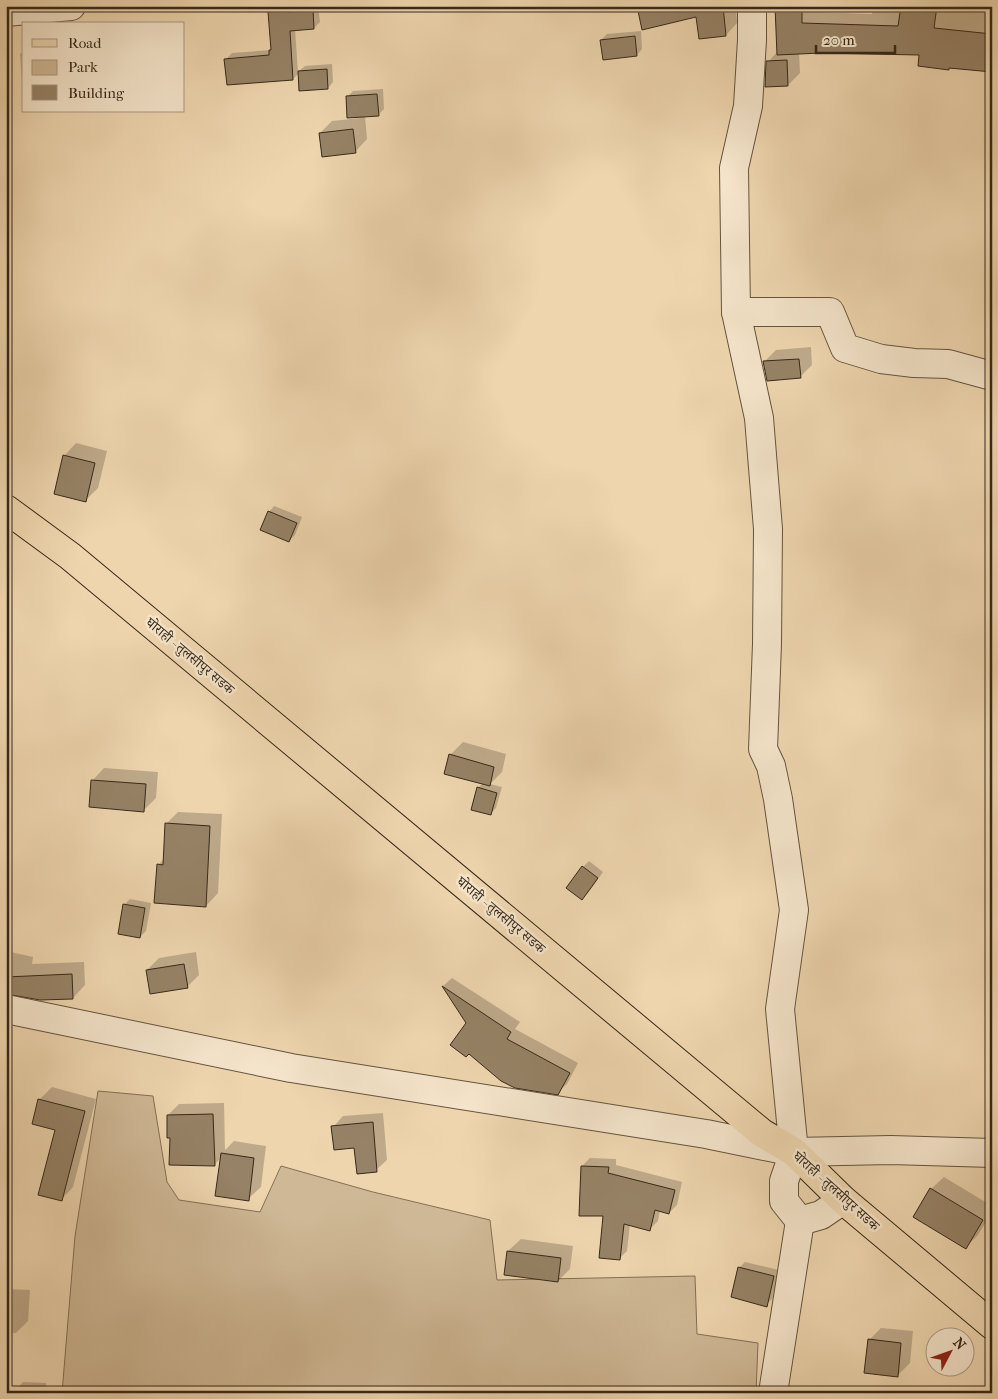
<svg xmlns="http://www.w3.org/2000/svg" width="998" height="1399" font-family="'IM FELL French Canon','Noto Serif Devanagari',serif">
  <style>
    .green { fill: #cfb895; stroke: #827057 }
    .shadow { fill: #0003 }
    .building { fill: #968266; stroke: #362919 }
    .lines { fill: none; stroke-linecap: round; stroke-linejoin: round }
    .minor-casing { stroke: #64543e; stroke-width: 30 }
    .major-casing { stroke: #362919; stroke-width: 30 }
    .minor { stroke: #f4e4ca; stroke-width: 28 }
    .major { stroke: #eed5ae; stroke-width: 28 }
    .labels { text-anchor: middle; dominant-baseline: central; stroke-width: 5; stroke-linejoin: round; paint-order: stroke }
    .street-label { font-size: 14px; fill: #362919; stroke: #f4e4ca }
  </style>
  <rect width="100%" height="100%" fill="#eed5ae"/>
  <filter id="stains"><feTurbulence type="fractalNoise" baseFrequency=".004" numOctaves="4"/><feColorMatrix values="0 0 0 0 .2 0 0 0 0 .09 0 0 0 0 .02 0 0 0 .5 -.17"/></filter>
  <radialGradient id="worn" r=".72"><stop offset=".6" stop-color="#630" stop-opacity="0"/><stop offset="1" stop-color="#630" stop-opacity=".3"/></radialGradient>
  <path class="green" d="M98,1091L153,1096L167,1182L179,1200L260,1212L281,1166L373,1192L490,1220L497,1280L695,1276L697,1334L758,1343L756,1393H62L75,1236Z"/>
  <g class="shadow">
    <path d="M275,6H318L320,22L314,28L295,29L298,72L305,66L332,64L333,82L328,88L300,72L293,79L226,59L232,53L271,50L272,49L270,12Z"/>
    <path d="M638,6H738L736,8L737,23L726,35L697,15Z"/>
    <path d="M768,6H813V12L872,14V6H992V71L921,54L799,52L800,73L788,85L768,62L778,51L776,7H769Z"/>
    <path d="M641,31L642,49L637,55L601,40L607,34Z"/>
    <path d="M24,51V81H22L20,54Z"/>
    <path d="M383,89L384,109L378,115L365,116L367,139L355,152L320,133L332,121L361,118L360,116L347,97L353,91Z"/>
    <path d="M811,347L812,365L800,377L764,362L776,350Z"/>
    <path d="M76,443L107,451L98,488L85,501L64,456Z"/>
    <path d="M274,506L302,517L295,535L289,541L269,512Z"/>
    <path d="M463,742L506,754L502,772L490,784L502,787L496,808L490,814L478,788L483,783L450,755Z"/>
    <path d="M104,768L158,772L156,798L144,810L92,781Z"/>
    <path d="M178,812L222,814L218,893L206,906L158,865L164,859L166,824Z"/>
    <path d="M589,861L603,872L588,893L582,898L583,867Z"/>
    <path d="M130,899L151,903L146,931L140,937L124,905Z"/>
    <path d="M6,951L33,957L32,964L84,962L85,985L73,998L6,993Z"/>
    <path d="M196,952L199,975L187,987L147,970L159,958Z"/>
    <path d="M452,978L520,1022L515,1029L578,1063L567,1084L557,1093L468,1024L443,986Z"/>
    <path d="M992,1029V1113L988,1112L989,1080H987L986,1035Z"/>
    <path d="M52,1087L96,1099L73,1187L61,1200L56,1129L39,1100Z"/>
    <path d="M224,1103L225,1150L234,1141L266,1146L261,1187L248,1199L221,1158L214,1165L171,1137L168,1115L179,1104Z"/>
    <path d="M383,1113L387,1160L376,1170L355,1147L333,1127L343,1116Z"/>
    <path d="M590,1158L616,1159V1165L682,1182L677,1205L669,1213L660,1211L658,1221L650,1229L630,1224L627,1251L619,1259L604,1215L582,1166Z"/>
    <path d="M944,1177L992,1206V1212L978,1235L965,1248L931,1189Z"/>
    <path d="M521,1239L573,1246L570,1269L558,1281L508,1251Z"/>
    <path d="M745,1262L779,1270L772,1299L766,1305L739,1268Z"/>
    <path d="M6,1289L30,1290L28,1321L16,1333H6Z"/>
    <path d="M881,1328L913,1331L910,1363L897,1376L869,1340Z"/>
    <path d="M23,1382L46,1383V1393H13Z"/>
  </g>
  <g class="building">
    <path d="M637,6H723L726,36L699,39L696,17L642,30Z"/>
    <path d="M775,6H802V23L898,26L901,6H937L934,28L992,34V72L949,68V70L918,66L919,55L821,53L777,55Z"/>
    <path d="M288,10V12L313,10L314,29L290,31L293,80L227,85L224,59L269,55V50H271L268,12Z"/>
    <path d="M635,36L637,56L603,60L600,40Z"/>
    <path d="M787,60L788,86L765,87L766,61Z"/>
    <path d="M327,69L328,89L299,91L298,71Z"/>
    <path d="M377,94L379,116L347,118L346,96Z"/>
    <path d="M353,129L356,153L322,157L319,133Z"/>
    <path d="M799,359L801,378L767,381L763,361Z"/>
    <path d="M63,455L95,463L86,502L54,494Z"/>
    <path d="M268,511L297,523L289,542L260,530Z"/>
    <path d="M449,754L494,767L490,786L444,774Z"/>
    <path d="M91,780L146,784L144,812L89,807Z"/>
    <path d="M477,787L497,793L491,815L471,810Z"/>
    <path d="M165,823L210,826L206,907L154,903L157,864L163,865Z"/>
    <path d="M582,866L598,878L582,900L566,888Z"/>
    <path d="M123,904L145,908L140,938L118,934Z"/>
    <path d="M184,964L188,988L150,994L146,970Z"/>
    <path d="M72,974L73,999L40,1000L6,994V977Z"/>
    <path d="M442,986L511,1032L507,1039L570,1073L558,1095L515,1088L501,1081L469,1054L466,1057L450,1045L466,1023Z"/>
    <path d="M38,1099L85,1111L62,1201L38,1195L55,1130L32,1124Z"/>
    <path d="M213,1114L215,1166L169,1165L170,1138H167V1115Z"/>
    <path d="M373,1122L377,1172L357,1174L354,1148L334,1150L331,1126Z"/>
    <path d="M221,1153L254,1158L249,1201L215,1196Z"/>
    <path d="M581,1166L609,1167L608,1173L675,1190L669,1214L655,1210L650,1231L624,1224L620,1260L599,1258L603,1216H579Z"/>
    <path d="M930,1188L983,1220L966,1249L913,1217Z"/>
    <path d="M507,1251L561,1258L558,1282L504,1275Z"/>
    <path d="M738,1267L774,1276L767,1307L731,1297Z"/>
    <path d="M868,1339L901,1343L898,1377L864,1373Z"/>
  </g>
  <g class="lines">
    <g class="minor-casing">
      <g id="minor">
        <path d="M752,6V40L748,106L734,168L736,312L759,418L768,529L767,644L763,749L771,766L778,799L794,910L780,1009L794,1152L784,1181V1201L800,1221L821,1215L843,1200"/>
        <path d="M6,12L71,6"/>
        <path d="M736,312H830L845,348L881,359L914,363L948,364L992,376"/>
        <path d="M6,1009L291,1068L706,1134L794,1152L891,1150L992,1153"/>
        <path d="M773,1393L800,1221"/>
      </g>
    </g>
    <g class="major-casing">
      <path id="major" d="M6,509L70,556L762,1133L794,1152L843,1200L992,1325"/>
    </g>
    <use href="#minor" class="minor"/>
    <use href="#major" class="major"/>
  </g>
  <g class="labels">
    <g class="street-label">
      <text transform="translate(190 656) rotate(40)">घोराही - तुलसीपुर सडक</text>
      <text transform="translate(501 915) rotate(40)">घोराही - तुलसीपुर सडक</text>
      <text transform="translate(836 1191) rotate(42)">घोराही - तुलसीपुर सडक</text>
    </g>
  </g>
  <rect width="998" height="1399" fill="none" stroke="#eed5ae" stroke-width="25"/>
  <rect x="8" y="8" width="983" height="1384" fill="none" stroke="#362919" stroke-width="2.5"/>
  <rect x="12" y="12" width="973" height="1374" fill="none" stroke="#362919"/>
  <rect x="22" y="22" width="162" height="90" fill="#f4e4ca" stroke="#a89983"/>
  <rect x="32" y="39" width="25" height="8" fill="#eed5ae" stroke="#a89983"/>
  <text x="68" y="48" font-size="15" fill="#362919">Road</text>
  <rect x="32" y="60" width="25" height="15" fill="#cfb895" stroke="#a89983"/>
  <text x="68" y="72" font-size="15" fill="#362919">Park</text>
  <rect x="32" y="85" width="25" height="15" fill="#968266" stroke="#a89983"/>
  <text x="68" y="98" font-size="15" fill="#362919">Building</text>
  <g transform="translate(950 1352) rotate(49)"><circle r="24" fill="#f4e4ca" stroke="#a89983"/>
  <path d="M0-4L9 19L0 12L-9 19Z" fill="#8f2418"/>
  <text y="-8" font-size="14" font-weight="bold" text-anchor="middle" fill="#362919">N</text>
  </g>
  <path d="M816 45v8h79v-8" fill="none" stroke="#362919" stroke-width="2.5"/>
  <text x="823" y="45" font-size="15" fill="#362919" stroke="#f4e4ca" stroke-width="4" paint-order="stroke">20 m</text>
  <rect width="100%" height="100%" filter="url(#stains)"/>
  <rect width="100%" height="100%" fill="url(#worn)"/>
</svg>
